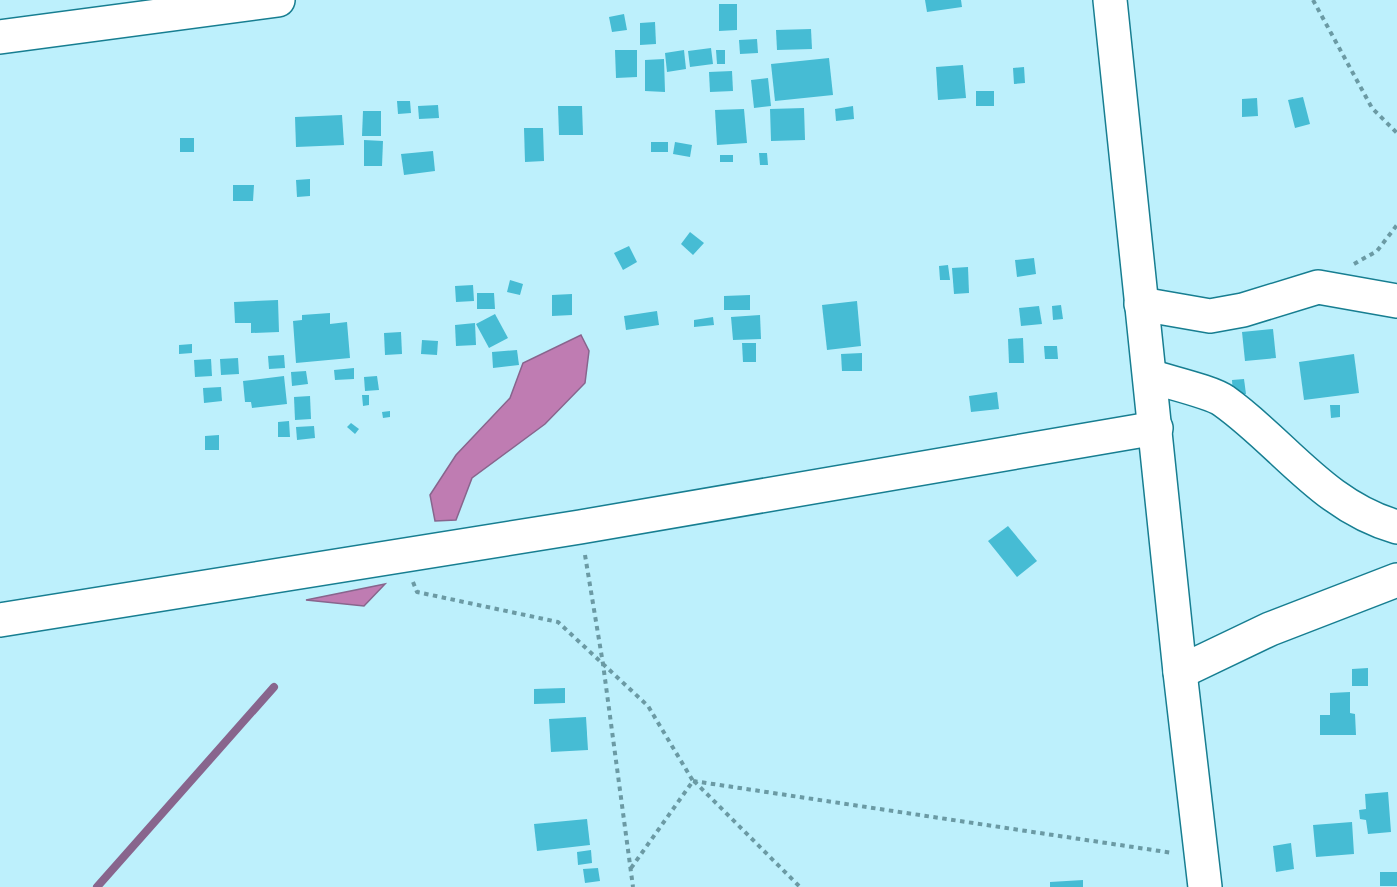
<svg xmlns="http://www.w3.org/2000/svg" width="1397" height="887" font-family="Roboto,sans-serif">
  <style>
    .water { fill: #bf7cb2; stroke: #88658d; stroke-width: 1.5 }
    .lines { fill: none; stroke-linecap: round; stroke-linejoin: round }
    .stream { stroke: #88658d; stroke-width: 8 }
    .building { fill: #46bcd4 }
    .minor-casing { stroke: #177e91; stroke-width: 36 }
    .path { stroke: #6b9aa4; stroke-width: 4; stroke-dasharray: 4.5 4.5; stroke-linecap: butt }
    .minor { stroke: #fff; stroke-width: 33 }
  </style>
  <rect width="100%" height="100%" fill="#bdf0fc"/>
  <g class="water">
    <path d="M581,335L589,351L585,383L545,424L472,478L456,520L435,521L430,495L456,455L510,398L523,363Z"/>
    <path d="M385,584L364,606L306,600Z"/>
  </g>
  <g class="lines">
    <path class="stream" d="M97,887L274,687"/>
  </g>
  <g class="building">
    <path d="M925,0H961L962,7L927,12Z"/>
    <path d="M719,4H737V30L719,31Z"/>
    <path d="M624,14L627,30L612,32L609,17Z"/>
    <path d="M655,22L656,44L640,45V23Z"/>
    <path d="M811,29L812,49L777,50L776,30Z"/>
    <path d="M757,39L758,53L740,54L739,40Z"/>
    <path d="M711,48L713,64L690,67L688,51Z"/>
    <path d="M615,50H637V77L616,78Z"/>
    <path d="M684,50L686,69L667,72L665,53Z"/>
    <path d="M716,50H725V64H717Z"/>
    <path d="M829,58L833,95L775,101L771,64Z"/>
    <path d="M664,59L665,92L645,91V60Z"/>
    <path d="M963,65L966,98L938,100L936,67Z"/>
    <path d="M1024,67L1025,83L1014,84L1013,68Z"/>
    <path d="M732,71L733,91L710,92L709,72Z"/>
    <path d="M768,78L771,106L754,108L751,80Z"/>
    <rect x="976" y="91" width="18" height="15"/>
    <path d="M1303,97L1310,124L1295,128L1288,100Z"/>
    <path d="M1257,98L1258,116L1242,117V99Z"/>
    <path d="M397,101H410L411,113L398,114Z"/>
    <path d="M438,105L439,118L419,119L418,106Z"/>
    <path d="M558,106H582L583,135H559Z"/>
    <path d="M853,106L854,119L836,121L835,109Z"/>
    <path d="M804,108L805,140L771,141L770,109Z"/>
    <path d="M744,109L747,143L717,145L715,110Z"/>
    <path d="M363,111H381V136H362Z"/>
    <path d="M342,115L344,145L296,147L295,117Z"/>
    <path d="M524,128H543L544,161L525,162Z"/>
    <rect x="180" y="138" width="14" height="14"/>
    <path d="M364,140L383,141L382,166H364Z"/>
    <rect x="651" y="142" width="17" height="10"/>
    <path d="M675,142L692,145L690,157L673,154Z"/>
    <path d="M433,151L435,171L404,175L401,154Z"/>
    <path d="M759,153H767L768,165H760Z"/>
    <rect x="720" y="155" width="13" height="7"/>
    <path d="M310,179V196L297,197L296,180Z"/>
    <path d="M233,185H254L253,201H233Z"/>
    <path d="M690,232L704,243L693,255L681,244Z"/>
    <path d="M629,246L637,262L623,270L614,253Z"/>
    <path d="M1034,258L1036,274L1017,277L1015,260Z"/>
    <path d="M948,265L950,280H940L939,266Z"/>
    <path d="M968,267L969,293L954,294L952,268Z"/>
    <path d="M510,280L523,284L520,295L507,292Z"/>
    <path d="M473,285L474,301L456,302L455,286Z"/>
    <path d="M477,293H494L495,309H477Z"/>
    <path d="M572,294V315L552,316V295Z"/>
    <path d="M750,295V310H724V296Z"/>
    <path d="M278,300L279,332L251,333V323H235L234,302Z"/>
    <path d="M857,301L861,346L827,350L822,305Z"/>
    <path d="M1061,305L1063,319L1053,320L1052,306Z"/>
    <path d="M1039,306L1042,324L1021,326L1019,308Z"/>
    <path d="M657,311L659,325L626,330L624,316Z"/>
    <path d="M330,313V324L347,322L350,358L296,363L293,321L302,320V315Z"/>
    <path d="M495,314L508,338L489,348L476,324Z"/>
    <path d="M760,315L761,339L733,340L731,317Z"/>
    <path d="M713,317L714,325L694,327V320Z"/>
    <path d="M475,323L476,345L456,346L455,325Z"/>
    <path d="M1273,329L1276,358L1245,361L1242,332Z"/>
    <path d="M401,332L402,354L385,355L384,333Z"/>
    <path d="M1023,338L1024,363H1009L1008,339Z"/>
    <path d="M422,340L438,341L437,355L421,354Z"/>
    <path d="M742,343H756V362H743Z"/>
    <path d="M192,344V353L179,354V345Z"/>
    <path d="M1044,346H1057L1058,359H1045Z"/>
    <path d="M517,350L519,365L493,368L492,352Z"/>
    <path d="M862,353V371H842L841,354Z"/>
    <path d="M1354,354L1359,393L1304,400L1299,362Z"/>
    <path d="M284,355L285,368L269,369L268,356Z"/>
    <path d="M238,358L239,374L221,375L220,359Z"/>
    <path d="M211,359L212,376L195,377L194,360Z"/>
    <path d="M354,368V379L335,380L334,370Z"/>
    <path d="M306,371L308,384L292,386L291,372Z"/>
    <path d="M284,376L287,404L252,408L251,402H245L243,381Z"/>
    <path d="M377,376L379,390L365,391L364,377Z"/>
    <path d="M1244,379L1246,394L1233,395L1232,380Z"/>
    <path d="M221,387L222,401L204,403L203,388Z"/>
    <path d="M997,392L999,409L971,412L969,396Z"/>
    <path d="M362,395H369V405L363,406Z"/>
    <path d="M310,396L311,419L295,420L294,397Z"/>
    <path d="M1330,405H1340V417L1331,418Z"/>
    <path d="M390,411V417L383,418L382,412Z"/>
    <path d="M289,421L290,437H278V422Z"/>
    <path d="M351,423L359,429L355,434L347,427Z"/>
    <path d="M314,426L315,438L297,440L296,427Z"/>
    <path d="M219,435V450H205V436Z"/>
    <path d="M1008,526L1037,561L1017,577L988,541Z"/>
    <path d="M1368,668V686H1352V669Z"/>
    <path d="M565,688V703L534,704V689Z"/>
    <path d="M1350,692V713L1355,714L1356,735H1320V715H1330V693Z"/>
    <path d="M586,717L588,750L551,752L549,719Z"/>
    <path d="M1388,792L1391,832L1368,834L1366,820L1360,819L1359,810L1366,809L1365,794Z"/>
    <path d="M587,819L590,845L537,851L534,824Z"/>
    <path d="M1352,822L1354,854L1316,857L1313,825Z"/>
    <path d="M1291,843L1294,869L1276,872L1273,846Z"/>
    <path d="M591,850L592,863L578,865L577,852Z"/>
    <path d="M598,868L600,881L585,883L583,869Z"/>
    <rect x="1380" y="872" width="17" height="14"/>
    <path d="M1083,880V887H1050V882Z"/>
  </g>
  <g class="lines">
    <g class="minor-casing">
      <g id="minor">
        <path d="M1110,0L1180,672L1205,887"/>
        <path d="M0,37L278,0"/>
        <path d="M1141,304L1210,316L1243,310L1318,287L1397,301"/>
        <path d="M1150,376C1167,382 1212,392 1224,401C1283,443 1323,506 1397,527"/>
        <path d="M0,620L580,527L1156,428"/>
        <path d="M1180,672L1270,629L1397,580"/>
      </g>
    </g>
    <g class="path">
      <path d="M1313,0L1372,108L1397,133"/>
      <path d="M1354,264L1377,251L1397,225"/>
      <path d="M585,555L603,664L633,887"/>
      <path d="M413,582L417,592L558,622L648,706L693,781L629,871"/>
      <path d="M693,781L1173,853"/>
      <path d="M694,781L800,887"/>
    </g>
    <use href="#minor" class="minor"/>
  </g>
</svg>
